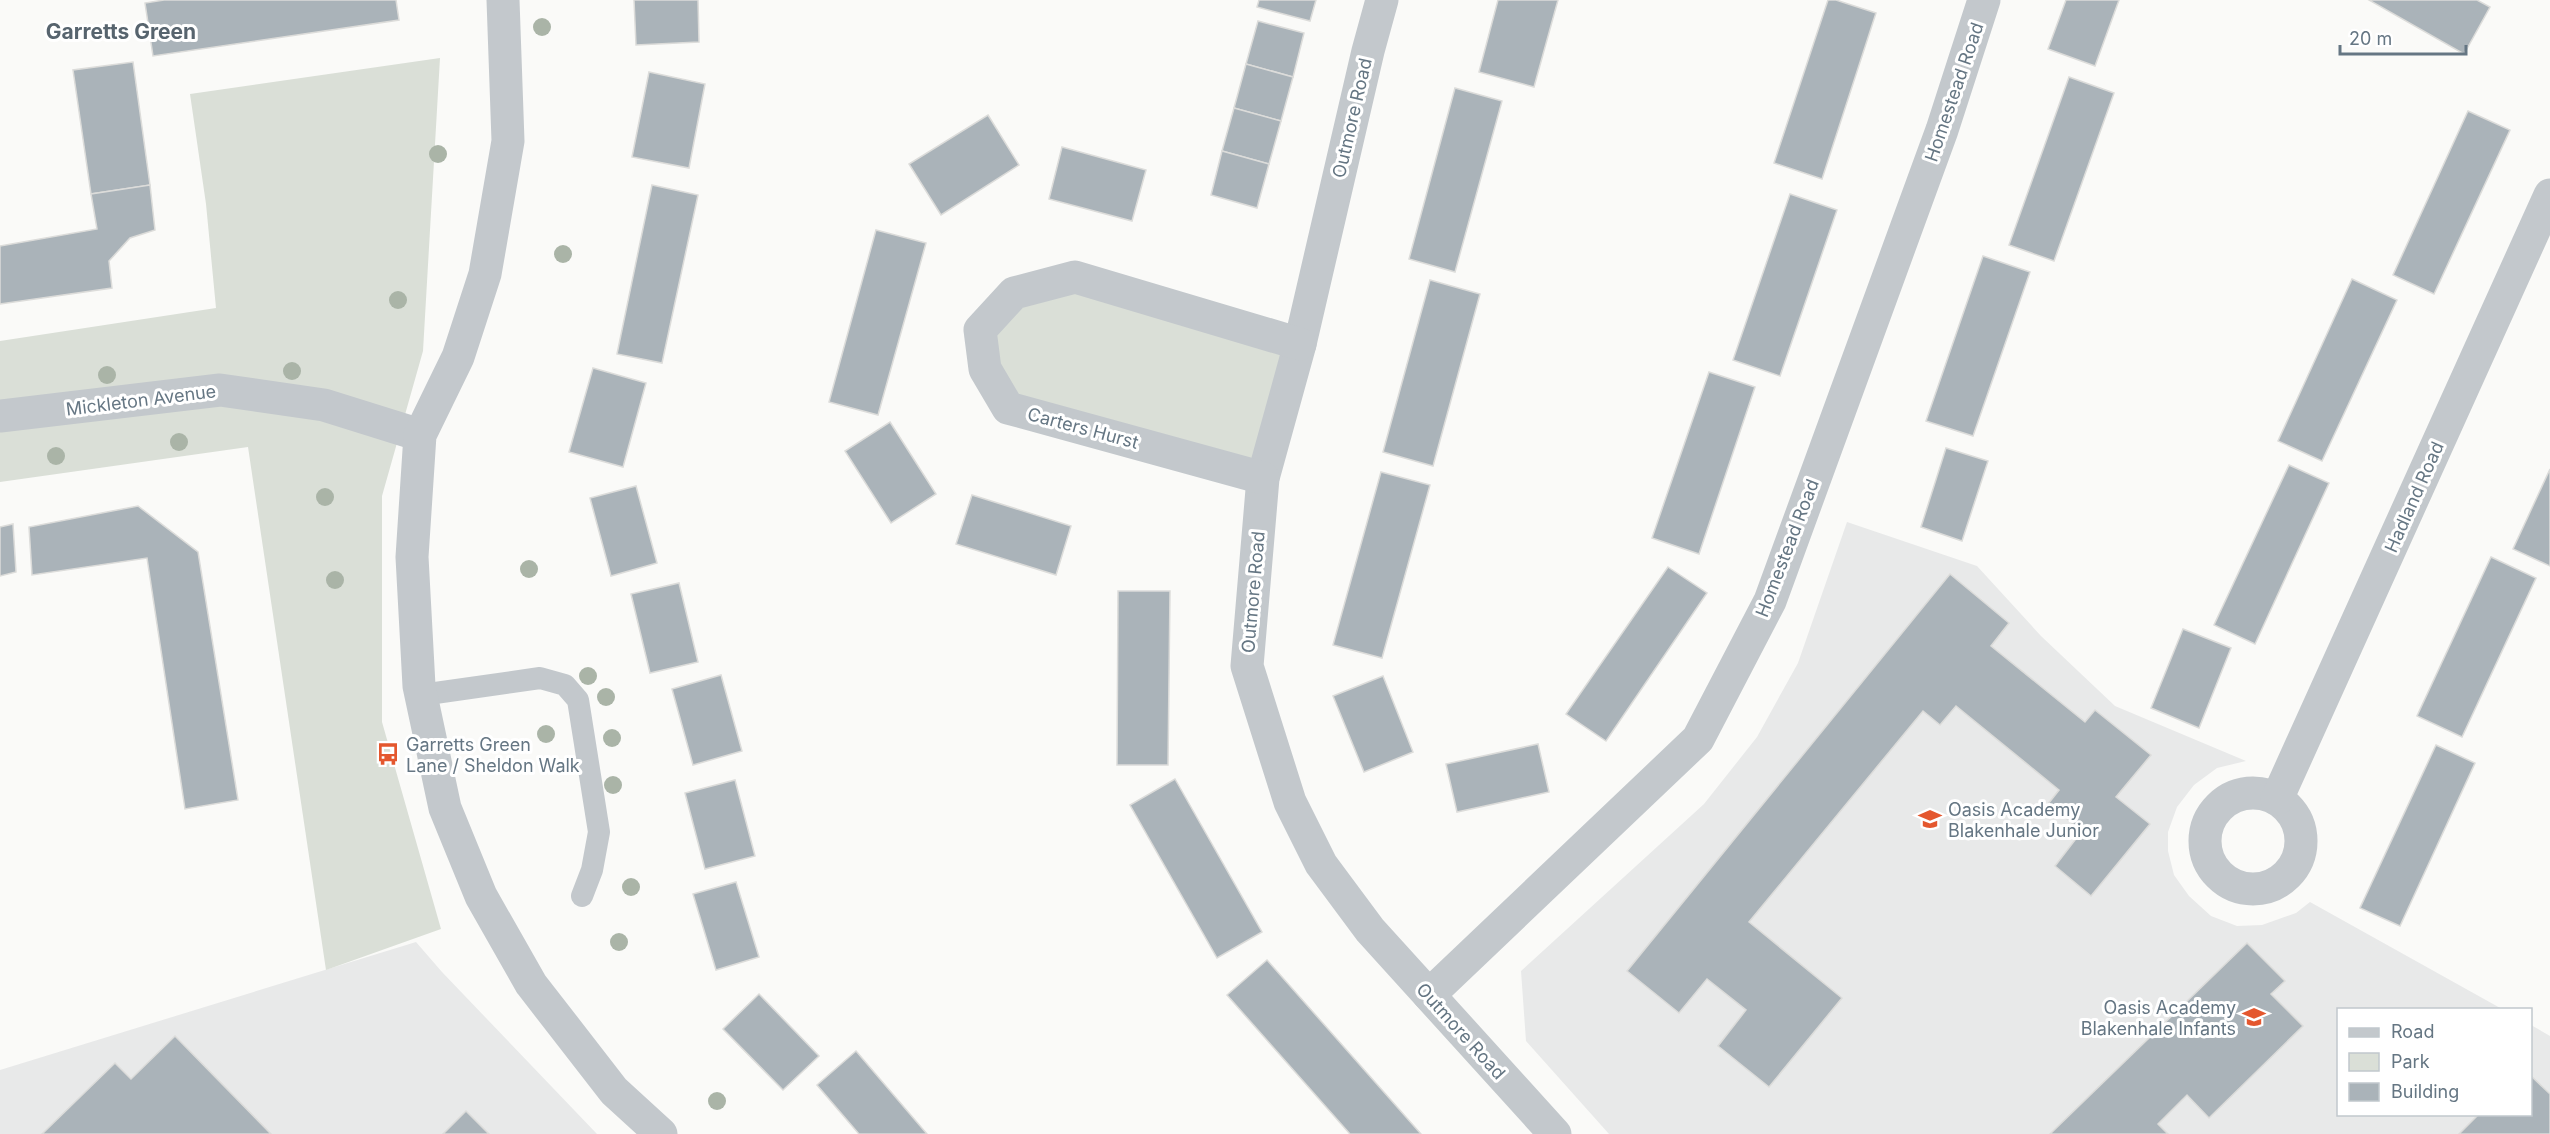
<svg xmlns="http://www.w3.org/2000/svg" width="2550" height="1134" font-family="Inter,sans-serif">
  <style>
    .built { fill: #e8e9e9 }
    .green { fill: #dadfd7 }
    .building { fill: #aab3b9; stroke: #dcdcda; stroke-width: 1.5 }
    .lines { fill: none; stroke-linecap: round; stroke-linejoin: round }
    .service { stroke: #c3c8cc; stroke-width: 22 }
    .minor { stroke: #c3c8cc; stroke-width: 33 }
    .tertiary { stroke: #c3c8cc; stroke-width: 33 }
    .tree { fill: #aab4a7 }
    .labels { text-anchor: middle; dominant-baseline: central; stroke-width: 6; stroke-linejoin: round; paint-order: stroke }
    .street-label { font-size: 18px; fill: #657683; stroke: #fff }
    .poi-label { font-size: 18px; fill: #657683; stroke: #fff; text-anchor: start }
    .quarter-label { font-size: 21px; font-weight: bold; fill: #57646e; stroke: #fff }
  </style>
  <rect width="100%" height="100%" fill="#fafaf8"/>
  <g class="built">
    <path d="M1847,522L1977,566L2041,636L2115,706L2246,761L2217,768L2194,785L2177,807L2168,832V851L2174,875L2189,896L2211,916L2237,926L2262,925L2296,913L2310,902L2502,1009L2338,1010V1114H2530L2531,1025L2550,1036V1134H1609L1526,1041L1521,971L1704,804L1757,737L1798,663Z"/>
    <path d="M416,942L442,972L597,1134H0V1070Z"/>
  </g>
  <g class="green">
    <path d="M440,58L423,351L382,496V722L441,929L326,970L248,447L0,482V341L216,308L206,204L190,94Z"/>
    <path d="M1075,277L1300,344L1263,478L1008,408L980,330Z"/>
  </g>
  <g class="building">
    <path d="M164,0H396L399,20L153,56L145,3Z"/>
    <path d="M634,0H698L699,42L636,45Z"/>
    <path d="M1259,0H1316L1310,21L1257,7Z"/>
    <path d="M1498,0H1558L1534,87L1479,72Z"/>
    <path d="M1828,0H1836L1876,13L1822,179L1774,163Z"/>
    <path d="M2066,0H2119L2095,66L2048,49Z"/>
    <path d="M2369,0H2477L2490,7L2464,54Z"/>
    <path d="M1258,21L1304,33L1293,77L1246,64Z"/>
    <path d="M133,62L150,185L91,194L73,70Z"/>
    <path d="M1246,64L1293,77L1281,121L1234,108Z"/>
    <path d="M649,72L705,84L689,168L632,157Z"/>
    <path d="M2069,77L2114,93L2054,261L2009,245Z"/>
    <path d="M1455,88L1502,101L1455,272L1409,259Z"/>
    <path d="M1234,108L1281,121L1269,164L1222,151Z"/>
    <path d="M2468,111L2510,130L2434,294L2393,275Z"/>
    <path d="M988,115L1019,165L941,215L909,164Z"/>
    <path d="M1062,147L1146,170L1132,221L1049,199Z"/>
    <path d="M1222,151L1269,164L1257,208L1211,195Z"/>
    <path d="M150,185L155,230L130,238L109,261L112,288L0,304V246L97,229L91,194Z"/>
    <path d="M652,185L698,195L662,363L617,354Z"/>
    <path d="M1790,194L1837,210L1780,376L1733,360Z"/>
    <path d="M876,230L926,243L878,415L829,402Z"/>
    <path d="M1983,256L2030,272L1973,436L1926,421Z"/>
    <path d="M2352,279L2397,300L2322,461L2278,441Z"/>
    <path d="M1430,280L1480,294L1433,466L1383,452Z"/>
    <path d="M593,368L646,383L623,467L569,452Z"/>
    <path d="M1709,372L1755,387L1699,554L1652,538Z"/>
    <path d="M890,422L936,494L891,523L845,451Z"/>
    <path d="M1946,448L1988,461L1962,541L1921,527Z"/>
    <path d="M2289,465L2329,483L2255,644L2214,625Z"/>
    <path d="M2550,469V566L2513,549Z"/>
    <path d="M1381,472L1430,485L1382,658L1333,645Z"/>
    <path d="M636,486L657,563L611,576L590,498Z"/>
    <path d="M972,495L1071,526L1056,575L956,544Z"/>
    <path d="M138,506L198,552L238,800L185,809L147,558L32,575L29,527Z"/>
    <path d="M13,524L16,572L0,576V527Z"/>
    <path d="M2491,557L2536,578L2462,737L2417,716Z"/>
    <path d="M1668,567L1707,593L1606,741L1566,714Z"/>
    <path d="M1950,574L2009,623L1991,646L2085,722L2095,710L2151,755L2116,797L2150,824L2091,896L2055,866L2082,831L2048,804L2059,790L1956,706L1940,725L1923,711L1749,922L1842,998L1769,1087L1718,1046L1746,1010L1707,979L1679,1013L1627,971Z"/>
    <path d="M679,583L698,662L650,673L631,594Z"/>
    <path d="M1118,591H1170L1168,765H1117Z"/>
    <path d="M2183,629L2231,648L2199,728L2151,708Z"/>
    <path d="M721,675L742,751L693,765L672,689Z"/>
    <path d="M1383,676L1413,752L1364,772L1333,696Z"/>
    <path d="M1538,744L1549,792L1457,812L1446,764Z"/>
    <path d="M2436,745L2475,763L2400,926L2360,908Z"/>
    <path d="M1175,779L1262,932L1217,958L1130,805Z"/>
    <path d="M735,780L755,856L705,869L685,793Z"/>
    <path d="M736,882L759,957L716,970L693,894Z"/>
    <path d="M2247,943L2285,981L2271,994L2303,1026L2209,1118L2187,1095L2158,1124L2168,1134H2050Z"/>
    <path d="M1267,960L1421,1134H1350L1227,995Z"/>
    <path d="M759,994L819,1056L783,1090L723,1029Z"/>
    <path d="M175,1036L271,1134H42L115,1063L131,1079Z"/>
    <path d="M856,1051L927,1134H859L817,1085Z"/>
    <path d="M2530,1075L2550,1094V1134H2459L2479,1114H2530Z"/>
    <path d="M466,1111L489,1134H443Z"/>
  </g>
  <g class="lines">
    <path class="service" d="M421,695L540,678L565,685L578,700L599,832L592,870L582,896"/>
    <g class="minor">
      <path d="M1382,0L1368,51L1300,344L1263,478L1247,666L1290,802L1321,864L1370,930L1555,1134"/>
      <path d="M0,416L220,390L324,405L420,435"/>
      <path d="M1263,478L1008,408L985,369L980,330L1014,293L1075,277L1300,344"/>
      <circle cx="2253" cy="841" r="48"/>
      <path d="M2277,799L2550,195"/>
      <path d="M1429,995L1698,739L1770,601L1942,130L1984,0"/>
    </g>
    <path class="tertiary" d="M503,0L508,141L485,274L458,357L420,435L412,557L419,686L445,808L481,896L531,984L614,1091L661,1134"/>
  </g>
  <g class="tree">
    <circle cx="542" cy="27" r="9"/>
    <circle cx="438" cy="154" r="9"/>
    <circle cx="563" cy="254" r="9"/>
    <circle cx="398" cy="300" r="9"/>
    <circle cx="292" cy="371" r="9"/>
    <circle cx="107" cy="375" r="9"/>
    <circle cx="179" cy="442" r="9"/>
    <circle cx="56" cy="456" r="9"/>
    <circle cx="325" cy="497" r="9"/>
    <circle cx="529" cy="569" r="9"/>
    <circle cx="335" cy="580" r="9"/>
    <circle cx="588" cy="676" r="9"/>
    <circle cx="606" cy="697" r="9"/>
    <circle cx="546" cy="734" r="9"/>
    <circle cx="612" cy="738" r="9"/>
    <circle cx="613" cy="785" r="9"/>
    <circle cx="631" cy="887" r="9"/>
    <circle cx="619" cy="942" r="9"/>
    <circle cx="717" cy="1101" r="9"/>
  </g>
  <defs>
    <g id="bus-bare" transform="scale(1.8)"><path d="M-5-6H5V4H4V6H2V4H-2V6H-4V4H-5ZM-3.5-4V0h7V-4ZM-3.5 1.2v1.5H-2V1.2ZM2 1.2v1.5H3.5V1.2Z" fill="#e4572e" stroke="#fff" stroke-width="2.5" paint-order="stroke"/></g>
    <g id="school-bare" transform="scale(1.8)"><path d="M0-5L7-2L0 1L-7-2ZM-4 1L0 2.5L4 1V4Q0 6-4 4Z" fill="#e4572e" stroke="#fff" stroke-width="2.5" paint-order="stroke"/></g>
  </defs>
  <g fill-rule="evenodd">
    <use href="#bus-bare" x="388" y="754"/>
    <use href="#school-bare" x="1930" y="819"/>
    <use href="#school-bare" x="2254" y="1017"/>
  </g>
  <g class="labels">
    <g class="street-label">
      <text transform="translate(1954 92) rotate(-71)">Homestead Road</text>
      <text transform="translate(1352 118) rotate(-77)">Outmore Road</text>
      <text transform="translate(141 400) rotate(-7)">Mickleton Avenue</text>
      <text transform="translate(1083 428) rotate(15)">Carters Hurst</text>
      <text transform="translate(2414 497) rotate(-66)">Hadland Road</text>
      <text transform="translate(1787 548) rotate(-69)">Homestead Road</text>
      <text transform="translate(1253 592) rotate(-85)">Outmore Road</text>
      <text transform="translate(1461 1031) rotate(48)">Outmore Road</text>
    </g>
    <g class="poi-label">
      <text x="406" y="744">Garretts Green<tspan x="406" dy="21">Lane / Sheldon Walk</tspan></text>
      <text x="1948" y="809">Oasis Academy<tspan x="1948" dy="21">Blakenhale Junior</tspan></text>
      <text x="2236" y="1007" text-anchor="end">Oasis Academy<tspan x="2236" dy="21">Blakenhale Infants</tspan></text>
    </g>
    <g class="quarter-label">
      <text x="121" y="31">Garretts Green</text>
    </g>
  </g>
  <rect x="2337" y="1008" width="195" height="108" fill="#ffffff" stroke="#c1c8cd" stroke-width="1.5"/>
  <rect x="2349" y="1028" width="30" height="9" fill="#c3c8cc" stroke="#c1c8cd" stroke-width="1.5"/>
  <text x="2391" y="1038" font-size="18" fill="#657683">Road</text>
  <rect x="2349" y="1053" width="30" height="18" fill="#dadfd7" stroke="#c1c8cd" stroke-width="1.5"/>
  <text x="2391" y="1068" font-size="18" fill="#657683">Park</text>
  <rect x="2349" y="1083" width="30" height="18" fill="#aab3b9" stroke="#c1c8cd" stroke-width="1.5"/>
  <text x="2391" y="1098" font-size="18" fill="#657683">Building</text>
  <path d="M2340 45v9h126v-9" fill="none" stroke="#657683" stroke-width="3"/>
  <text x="2349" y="45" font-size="18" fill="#657683" stroke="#ffffff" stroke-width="4.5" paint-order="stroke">20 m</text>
</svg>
